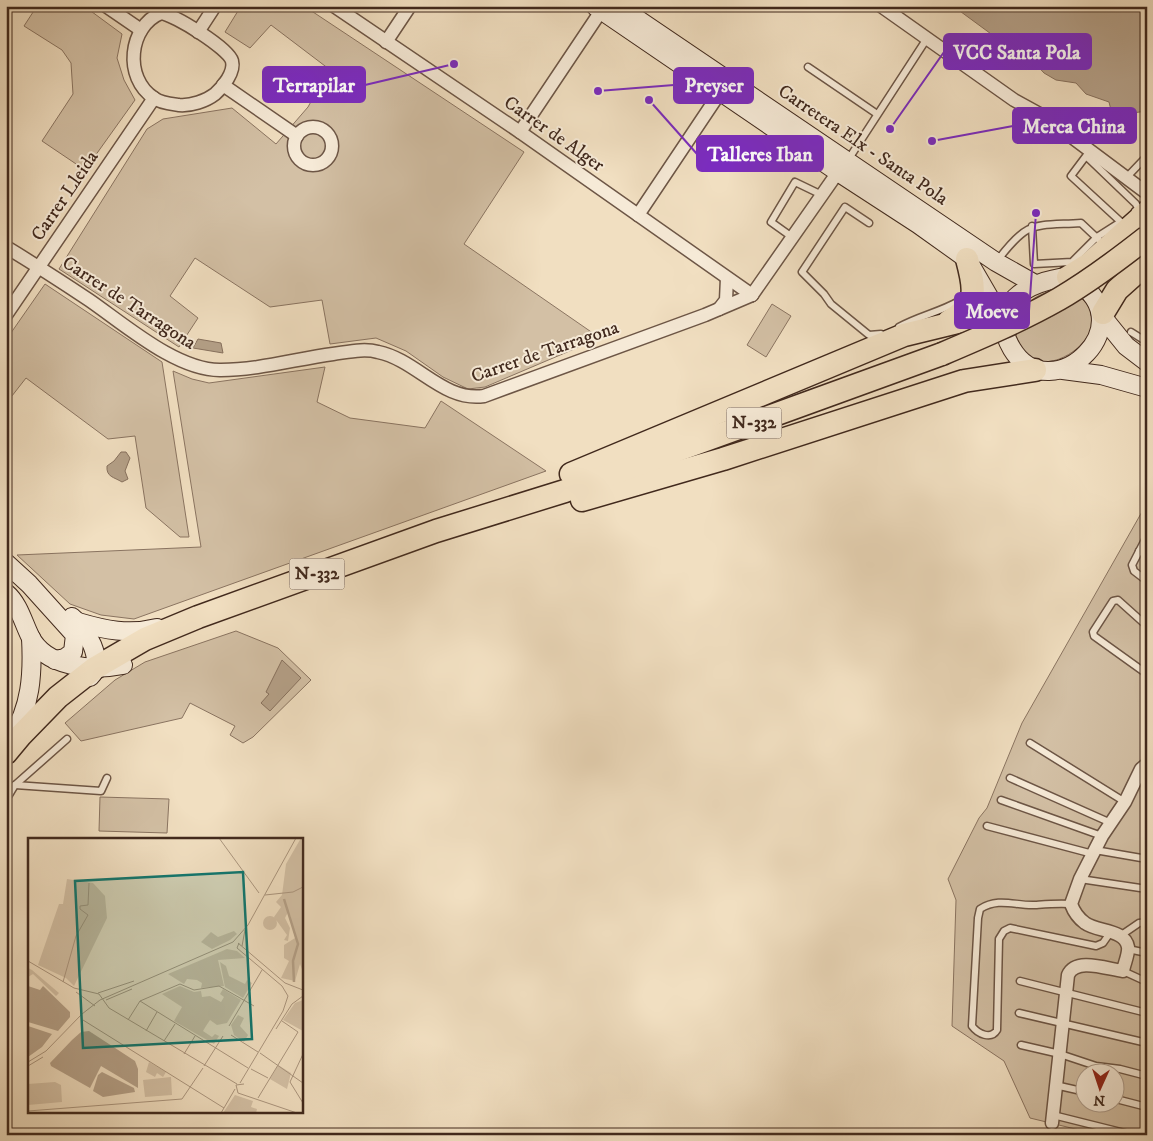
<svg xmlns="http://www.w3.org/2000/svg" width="1153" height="1141" font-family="'IM FELL DW Pica',serif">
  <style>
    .green { fill: #d3c0a5; stroke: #8a7461; fill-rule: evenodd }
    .water { fill: #b5a189; stroke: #87715e }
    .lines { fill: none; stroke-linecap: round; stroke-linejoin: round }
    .lane-casing { stroke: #6d5646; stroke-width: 9 }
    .street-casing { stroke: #6d5646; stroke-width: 15 }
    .secondary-casing { stroke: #41291d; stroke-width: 20 }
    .highway-casing { stroke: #41291d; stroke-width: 25 }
    .lane { stroke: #f6ead7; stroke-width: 6 }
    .street { stroke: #f6ead7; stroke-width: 12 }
    .secondary { stroke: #f6ead7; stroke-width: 18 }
    .highway { stroke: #f1dfc1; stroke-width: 22 }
    .highway-bridge-casing { stroke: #41291d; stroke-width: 25; stroke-linecap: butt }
    .highway-bridge { stroke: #f1dfc1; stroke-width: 22 }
    .labels { text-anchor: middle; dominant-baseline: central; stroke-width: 4; stroke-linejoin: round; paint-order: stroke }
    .shield { fill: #f6ead7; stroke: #776355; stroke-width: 1 }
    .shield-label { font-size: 18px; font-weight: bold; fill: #41291d }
    .street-label { font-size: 19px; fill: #41291d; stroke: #f6ead7 }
    .inset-river { fill: none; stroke: #b5a189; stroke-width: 2.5 }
    .inset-road { fill: none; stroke: #ab967f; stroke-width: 1 }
    .view { fill: #0f766e; fill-opacity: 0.15; stroke: #0f766e; stroke-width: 2.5 }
    .inset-edge { fill: none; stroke: #41291d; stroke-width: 2.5 }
    .leader { fill: none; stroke: #7b2cbf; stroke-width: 2 }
    .callout-dot { fill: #7b2cbf; stroke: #f6ead7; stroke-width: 2 }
    .callout { fill: #7b2cbf; stroke: #7b2cbf; stroke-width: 2 }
    .callout-label { font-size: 20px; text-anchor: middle; font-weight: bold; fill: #fff }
  </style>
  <rect width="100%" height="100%" fill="#f1dfc1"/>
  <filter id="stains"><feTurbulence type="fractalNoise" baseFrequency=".004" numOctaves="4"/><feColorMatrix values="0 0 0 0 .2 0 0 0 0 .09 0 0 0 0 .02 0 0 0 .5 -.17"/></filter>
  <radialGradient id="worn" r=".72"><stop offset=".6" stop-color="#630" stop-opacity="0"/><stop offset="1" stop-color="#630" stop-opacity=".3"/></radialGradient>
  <g class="green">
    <path d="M37,6H84L122,34L117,58L124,80L135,100L85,170L42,141L73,94L71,63L62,50L24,26Z"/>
    <path d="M241,6H304L524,152L464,244L600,338L485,387L468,389L443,377L406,351L376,338L330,344L322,300L270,307L195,258L170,296L198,318L179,347L59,269L147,129L163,119L232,108L276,144L308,107L329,69L271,25L250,48L225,32Z"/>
    <path d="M45,284L162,362L189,537H180L146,508L135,436L108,439L26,378L8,401L6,400V340Z"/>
    <path d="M1060,290C1067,293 1076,295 1082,299C1117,329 1056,377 1030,357C1021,350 1017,339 1013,328C1023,304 1034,293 1060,290Z"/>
    <path d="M772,304L791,316L766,357L747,345Z"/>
    <path d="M325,367L317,402L350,418L425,428L441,401L546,471L134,619L101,615L70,604L17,555L201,547L173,371L192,379L209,383Z"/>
    <path d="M1147,503V1135H1100L1030,1118L1004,1061L952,1026L956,900L948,879L979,818L987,808L1022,723ZM1086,1074H1116V1104H1086Z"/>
    <path d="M236,631L278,648L311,680L253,737L243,743L230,735L235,726L190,703L182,718L81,741L65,723L115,680L145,662Z"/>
    <path d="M100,797L169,799L167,833L99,831Z"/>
  </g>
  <g class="water">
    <path d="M953,6H1147V111L1125,114L1111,110L1109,102L1086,94L1076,83L1056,80L1044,73L1031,59L1002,42Z"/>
    <path d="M198,339L221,343L223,353L193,348Z"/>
    <path d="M121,452H126L130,458L125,471L128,479L122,482C114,477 106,477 107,466L114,461Z"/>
    <path d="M282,660L301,678L270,711L261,703L269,694L266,692Z"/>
  </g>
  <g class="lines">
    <g class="lane-casing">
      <g id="lane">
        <path d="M808,67L877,114"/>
        <path d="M848,160L926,40"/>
        <path d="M1126,178L1147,156"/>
        <path d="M1121,222L1071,176L1086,156L1136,204L1138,209L1135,211"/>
        <path d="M869,223L845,207L802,272L824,294L831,304L869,335L881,334"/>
        <path d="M1032,226L1034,264L1072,262L1097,237L1119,223"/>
        <path d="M792,237L771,222L795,182L822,195"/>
        <path d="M997,261C1028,220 1032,226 1081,223L1098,239"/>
        <path d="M899,327C919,316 940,312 959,301"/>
        <path d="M1131,332L1147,342"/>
        <path d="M1147,536L1132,565L1134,571L1147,581"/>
        <path d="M1139,551L1147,555"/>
        <path d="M1147,626L1118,600L1113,601L1093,632L1094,636L1147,674"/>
        <path d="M1030,743L1125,802"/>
        <path d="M1010,778L1111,823"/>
        <path d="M15,785L101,791L107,778"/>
        <path d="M6,800L15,785L67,739"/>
        <path d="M1001,800L1102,836"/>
        <path d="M987,826L1093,854"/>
        <path d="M1095,850L1147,859"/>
        <path d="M1080,879L1147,889"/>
        <path d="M1071,904C1058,903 1048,904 1035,905C1015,906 999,897 980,909L978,918L972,1026C978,1034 991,1040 997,1030L999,939L1004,931L1010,928L1096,946L1103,943L1110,933"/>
        <path d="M1120,936L1139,923L1147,922"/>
        <path d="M1128,949L1147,953"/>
        <path d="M1123,971L1147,982"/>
        <path d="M1020,981L1147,1013"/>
        <path d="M1019,1013L1147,1043"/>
        <path d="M1021,1045L1060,1054L1096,1066L1120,1069L1147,1076"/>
        <path d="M1055,1085L1086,1092"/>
        <path d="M1116,1099L1147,1107"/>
        <path d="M1053,1115L1133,1135"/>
      </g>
    </g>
    <g class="street-casing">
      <g id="street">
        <path d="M106,6L141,30"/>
        <path d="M334,6L520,132L752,295"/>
        <path d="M881,6L1014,100L1045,117L1144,191"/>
        <path d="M161,13C175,15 228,48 232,61C235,72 223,87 215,94C206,101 191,106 179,105C172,104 160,103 154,98C123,78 129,26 161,13Z"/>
        <path d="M198,32L215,6"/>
        <path d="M386,42L410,6"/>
        <path d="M223,85L297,136"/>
        <circle cx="313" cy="146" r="19"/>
        <path d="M520,132L601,11"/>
        <path d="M638,215L721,91"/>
        <path d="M6,247C34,264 62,282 89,300C124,324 177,371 221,370C258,370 296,359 333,354C348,352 364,348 378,352C417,360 443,402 484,396L705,315L752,295"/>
        <path d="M752,295L838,172"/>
        <path d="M719,309L726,300L727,278"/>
        <path d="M6,315L154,98"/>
        <path d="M1052,1123L1068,975C1076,957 1107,969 1123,971C1124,964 1129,954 1128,947C1125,929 1097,932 1085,923C1078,918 1074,912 1071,904L1080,879L1102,836L1125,802L1141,769L1147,764"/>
      </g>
    </g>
    <g class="secondary-casing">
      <g id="secondary">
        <path d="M595,6L838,172L918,224L967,259L1003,321"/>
        <path d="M618,6L996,262L1035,284"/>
        <path d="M1068,277C1153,319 1051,414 1012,349C985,304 1029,281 1068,277Z"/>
        <path d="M1105,320L1126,346L1147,362"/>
        <path d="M1063,370L1101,375L1147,388"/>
        <path d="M6,563L29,584L75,635L73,652L65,658L55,660"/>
        <path d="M6,593C19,604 23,622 30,636C45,668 93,671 123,665"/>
        <path d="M72,617C86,628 106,661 90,677"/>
        <path d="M78,622C105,630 129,635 157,628"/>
        <path d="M11,738C31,707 33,674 31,638"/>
      </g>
    </g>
    <g class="highway-casing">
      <g id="highway">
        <path d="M1068,277L1089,264L1147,212"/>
        <path d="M1103,313L1117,290L1147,263"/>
        <path d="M949,321C979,304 975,289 967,259"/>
        <path d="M571,474L904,335L978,317L1006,307"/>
        <path d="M582,500L723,459L964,381L1035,370"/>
        <path d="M6,753L21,735L58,697L95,668L145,639L198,617L436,531L565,491L942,354"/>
      </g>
    </g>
    <use href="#lane" class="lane"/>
    <use href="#street" class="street"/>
    <use href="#secondary" class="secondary"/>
    <use href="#highway" class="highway"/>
    <g class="highway-bridge-casing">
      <path id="highway-bridge" d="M942,354C982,337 1022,320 1059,299C1090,281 1119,259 1147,237"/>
    </g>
    <use href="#highway-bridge" class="highway-bridge"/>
  </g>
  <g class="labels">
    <g class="shield">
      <rect x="726.5" y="407.5" width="55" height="31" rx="4"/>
      <rect x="289.5" y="558.5" width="55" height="31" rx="4"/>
    </g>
    <g class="shield-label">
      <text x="754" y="423">N-332</text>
      <text x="317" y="574">N-332</text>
    </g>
    <g class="street-label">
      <text transform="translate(554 134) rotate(35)">Carrer de Alger</text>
      <text transform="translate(863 145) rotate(34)">Carretera Elx - Santa Pola</text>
      <text transform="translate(65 196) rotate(-56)">Carrer Lleida</text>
      <text transform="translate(129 303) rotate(33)">Carrer de Tarragona</text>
      <text transform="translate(545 352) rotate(-19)">Carrer de Tarragona</text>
    </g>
  </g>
  <g transform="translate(28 838)">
    <rect width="275" height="275" fill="#f1dfc1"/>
    <path d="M273,0L275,134L272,126L267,143L253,140L261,123L256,120V107L267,100L262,77L260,74L257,80L262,90L260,103L256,102L259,97L246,79L253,69L248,64L254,57L258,26ZM39,41L65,45L77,58L79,80L46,148L38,140L10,127L31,66H35ZM235 85a7 7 0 1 1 14 0a7 7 0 1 1-14 0ZM206,93L209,96L202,102L184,111L173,104L183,94L190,99ZM199,111L209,113L217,120L190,122L196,148L173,150L174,145L169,142L159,141L156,146L140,136ZM192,124L198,128L201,138L217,146L219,142L224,145L215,160L197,149ZM0,130L4,132L31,155L28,158L5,136L0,139ZM152,148L166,154L173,153L174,159L182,158L193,164L196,159L192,156L195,151L213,162L199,185L189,187L182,182L178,188L175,193L184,199L187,196L191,198L186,206L146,183L154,169L134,156ZM275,162V193L255,182L267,165ZM210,177L216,180L212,188L220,197L216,204L206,197L203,187ZM121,224L138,234L135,239L129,235L127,239L118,234ZM250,227L263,235L259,251L242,241ZM143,239L144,257L117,259L115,242ZM27,244L33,247L34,264L0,267V246ZM207,257L225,263L223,269L229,271L228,275H195Z" fill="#d3c0a5"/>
    <path d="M0,148L12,152L15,148L42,174V179L30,193L0,184ZM0,188L24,196L14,209L0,219ZM61,193L107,223L110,231V250L73,228L62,250L23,228L22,225L44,202L53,194ZM74,234L106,250L107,254L75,259L65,253L70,237Z" fill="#b5a189"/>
    <path class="inset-river" d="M256,61L270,106L265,123L266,144"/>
    <path class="inset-road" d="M191,0L231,55M237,57L265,54L275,49M210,105L257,145L275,152M211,105L209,110L254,148L260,158L255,173L212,245M214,108L217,92M0,123L46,150L71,156L81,170L209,246M35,144L48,98L60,77L52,71V68L60,67L61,45M48,154L67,168M70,155L106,143M78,162L104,151M112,163L220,230M112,163L152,146L166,152L191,148L226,168M55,182L196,270M100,182L112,163M201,188L234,132M248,191L264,166L275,158M118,193L129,174M203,197L230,214M136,203L147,186M232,215L275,245M156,216L167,198M275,216L262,244L275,265M0,224L18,213L54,176L72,162L205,104L220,87L268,0M0,228L15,219M176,228L195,198M223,231L240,240M216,246L208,247L210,255L269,275M230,260L270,194L254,183M0,273L154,261L175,230M193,275L207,251"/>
    <path class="view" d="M215,34L224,201L55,210L47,43Z"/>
    <rect width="275" height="275" class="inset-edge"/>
  </g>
  <path class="leader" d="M890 129L944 52M454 64L365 85M598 91L674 85M932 141L1013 126M649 100L697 154M1036 213L1029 311"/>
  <g class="callout-dot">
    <circle cx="890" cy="129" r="5"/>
    <circle cx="454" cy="64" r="5"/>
    <circle cx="598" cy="91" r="5"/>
    <circle cx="932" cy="141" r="5"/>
    <circle cx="649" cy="100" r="5"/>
    <circle cx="1036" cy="213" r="5"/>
  </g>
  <g class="callout">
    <rect x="944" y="34" width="147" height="35" rx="5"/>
    <rect x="263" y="67" width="102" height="35" rx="5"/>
    <rect x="674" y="68" width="79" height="35" rx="5"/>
    <rect x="1013" y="108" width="123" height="35" rx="5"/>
    <rect x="697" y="136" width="126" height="35" rx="5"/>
    <rect x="955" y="293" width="74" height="35" rx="5"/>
  </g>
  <g class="callout-label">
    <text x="1017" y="59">VCC Santa Pola</text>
    <text x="314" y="92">Terrapilar</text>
    <text x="714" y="92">Preyser</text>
    <text x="1074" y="133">Merca China</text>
    <text x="760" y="161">Talleres Iban</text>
    <text x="992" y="318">Moeve</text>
  </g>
  <rect width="1153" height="1141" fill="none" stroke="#f1dfc1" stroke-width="25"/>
  <rect x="8" y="8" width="1138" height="1126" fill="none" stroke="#41291d" stroke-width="2.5"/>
  <rect x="12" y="12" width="1128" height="1116" fill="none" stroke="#41291d"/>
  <g transform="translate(1100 1088) rotate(183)"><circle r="24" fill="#f6ead7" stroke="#ae9d8d"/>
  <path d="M0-4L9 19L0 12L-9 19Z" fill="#8f2418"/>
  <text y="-8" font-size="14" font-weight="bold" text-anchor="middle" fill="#41291d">N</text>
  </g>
  <rect width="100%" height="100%" filter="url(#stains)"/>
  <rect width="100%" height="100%" fill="url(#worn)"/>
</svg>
